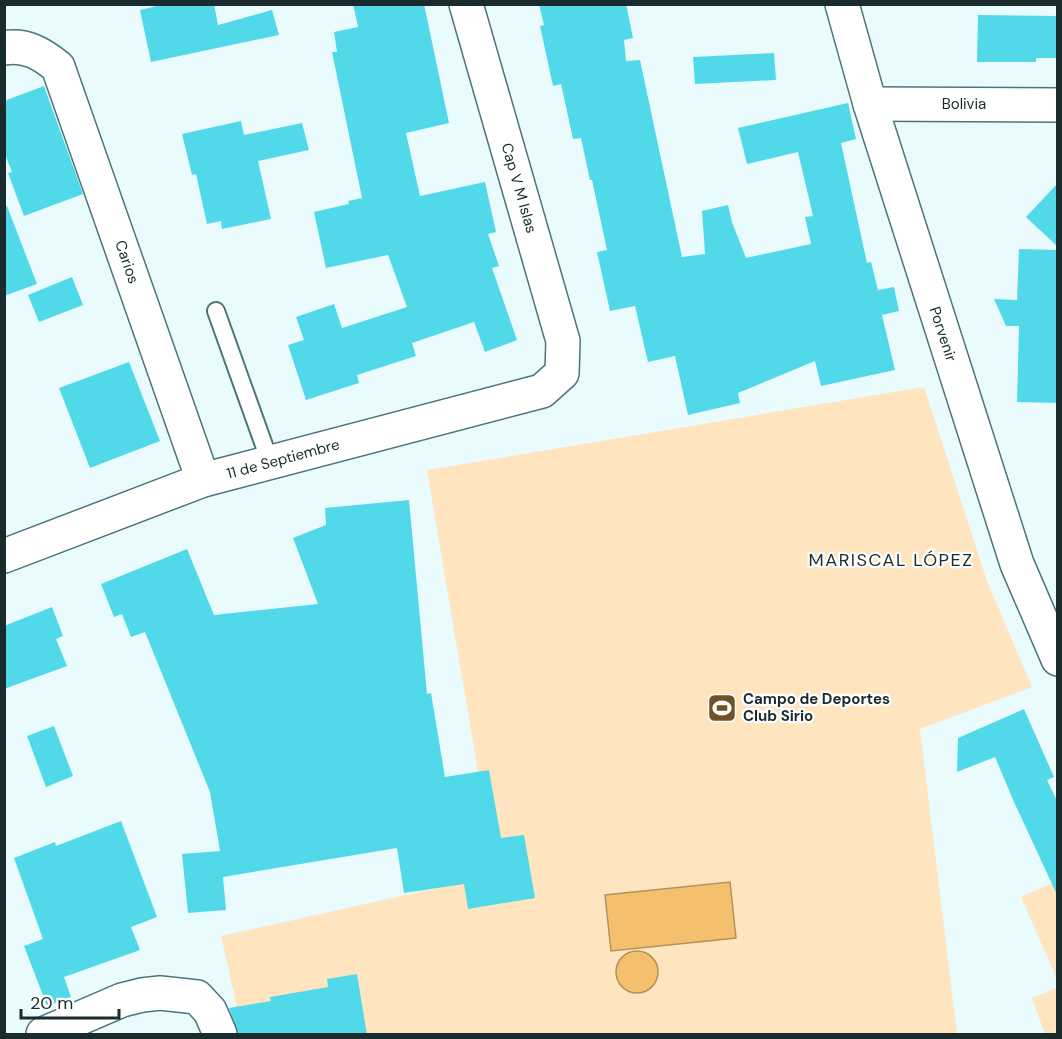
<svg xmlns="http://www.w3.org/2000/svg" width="1062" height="1039" font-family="'DM Sans',sans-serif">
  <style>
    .green { fill: #fee5c0 }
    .water { fill: #f5c06e; stroke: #b3935a; stroke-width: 1.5 }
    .building { fill: #52d9e9 }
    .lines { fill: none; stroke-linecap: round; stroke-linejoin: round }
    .lane-casing { stroke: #4c757b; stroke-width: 20 }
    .street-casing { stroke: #4c757b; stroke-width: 36 }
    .lane { stroke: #fff; stroke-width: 16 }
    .street { stroke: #fff; stroke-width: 33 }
    .labels { text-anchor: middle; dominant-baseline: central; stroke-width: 4.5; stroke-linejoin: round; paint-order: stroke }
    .street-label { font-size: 15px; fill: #192b2d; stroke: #fff }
    .poi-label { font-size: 15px; font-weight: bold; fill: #192b2d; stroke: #fff; text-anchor: start }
    .quarter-label { font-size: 18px; letter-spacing: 1.5px; fill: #192b2d; stroke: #fff }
  </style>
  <rect width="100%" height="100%" fill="#e9fbfd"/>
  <g class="green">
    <path d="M924,387L987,581L1032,687L920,729L957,1034H243L221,936L450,885L490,843L427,470Z"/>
    <path d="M1057,881V979L1021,897Z"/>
    <path d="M1057,988V1034H1045L1032,998Z"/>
  </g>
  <g class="water">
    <path d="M730,882L736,938L611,951L605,895Z"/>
    <circle cx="637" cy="972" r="21"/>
  </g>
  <g class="building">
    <path d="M165,4H214L218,25L272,10L279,35L151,62L140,10Z"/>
    <path d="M353,4H424L449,123L406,133L420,196L485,182L496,232L488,234L499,266L492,268L517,340L485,352L474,322L412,343L416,356L357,375L359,383L306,400L288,345L304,340L296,317L334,304L342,328L407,307L388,255L326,268L314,212L349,204L348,201L362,198L332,52H337L334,32L358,27Z"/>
    <path d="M539,4H626L633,38L624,40L626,61L640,60L682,257L705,254L702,211L728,205L732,222L746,258L811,244L805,217L813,216L798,152L747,164L738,128L848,103L856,139L841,143L867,263L871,262L878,290L894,287L899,311L882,315L895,370L821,386L815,361L738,393L740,403L688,415L675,356L648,362L635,306L610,311L597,252L607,250L592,180H590L581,138L573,139L561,84L553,86L540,26L544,25Z"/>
    <path d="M978,15L1058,16V58H1036V62H977Z"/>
    <path d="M774,53L776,80L695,84L693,57Z"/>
    <path d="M44,86L83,194L24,216L8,173L12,172L4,152V101Z"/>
    <path d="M241,121L244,135L302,123L309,150L258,161L271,219L222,229L221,221L207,224L196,174L192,175L182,134Z"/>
    <path d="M1058,183V247L1026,217Z"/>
    <path d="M4,206H7L37,284L4,296Z"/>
    <path d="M1019,249L1058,250V403L1017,402L1019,326H1006L994,299L1017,300Z"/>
    <path d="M72,277L83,305L39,322L28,295Z"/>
    <path d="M129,362L160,441L90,468L59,388Z"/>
    <path d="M409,500L427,694L431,693L445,777L489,770L501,838L524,835L535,898L468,909L464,884L404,893L397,848L223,877L226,910L188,913L182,854L220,851L210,792L145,632L131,637L122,614L114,617L101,584L187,549L214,615L318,604L293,538L326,525L325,508Z"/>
    <path d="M52,607L63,636L56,639L67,666L4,689V626Z"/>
    <path d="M1024,709L1054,777L1047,780L1058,803V897L1014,802L995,757L957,772L958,738Z"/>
    <path d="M54,726L73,776L46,787L27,736Z"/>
    <path d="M121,821L157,917L131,927L140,950L64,977L71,997L47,1006L24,946L43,939L14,858L55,842L56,846Z"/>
    <path d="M357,974L367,1035H238L229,1008L271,1001L270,997L328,987L327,979Z"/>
  </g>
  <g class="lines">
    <g class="lane-casing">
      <path id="lane" d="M216,311L270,462"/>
    </g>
    <g class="street-casing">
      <g id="street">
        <path d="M842,4L870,104L1017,564L1058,659"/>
        <path d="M4,48C26,44 42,54 58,67L203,480"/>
        <path d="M870,104L1058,105"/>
        <path d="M4,556L203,480L542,391L562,373L563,341L466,4"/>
        <path d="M43,1034L122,1000L142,995L160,993L197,997L210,1011L220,1034"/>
      </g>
    </g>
    <use href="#lane" class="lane"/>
    <use href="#street" class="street"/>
  </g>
  <defs>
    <g id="stadium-square" transform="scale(1.5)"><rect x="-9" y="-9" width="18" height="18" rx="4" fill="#6f5326" stroke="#fff"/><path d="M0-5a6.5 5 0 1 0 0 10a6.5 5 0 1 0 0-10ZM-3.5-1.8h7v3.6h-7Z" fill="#fff"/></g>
  </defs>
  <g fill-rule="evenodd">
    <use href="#stadium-square" x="722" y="708"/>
  </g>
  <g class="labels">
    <g class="street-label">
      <text x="964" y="104">Bolivia</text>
      <text transform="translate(519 188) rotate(74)">Cap V M Islas</text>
      <text transform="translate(127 262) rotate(71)">Carios</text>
      <text transform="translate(943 334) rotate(72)">Porvenir</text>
      <text transform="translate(283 459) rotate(-15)">11 de Septiembre</text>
    </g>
    <g class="poi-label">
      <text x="743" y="699">Campo de Deportes<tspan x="743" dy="17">Club Sirio</tspan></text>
    </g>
    <g class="quarter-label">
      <text x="891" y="560">MARISCAL LÓPEZ</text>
    </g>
  </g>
  <rect width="1062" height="1039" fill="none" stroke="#192b2d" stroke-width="12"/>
  <path d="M21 1009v9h98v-9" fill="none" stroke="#192b2d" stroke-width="3"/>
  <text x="30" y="1009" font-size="18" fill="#192b2d" stroke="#ffffff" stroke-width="4.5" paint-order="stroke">20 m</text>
</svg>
